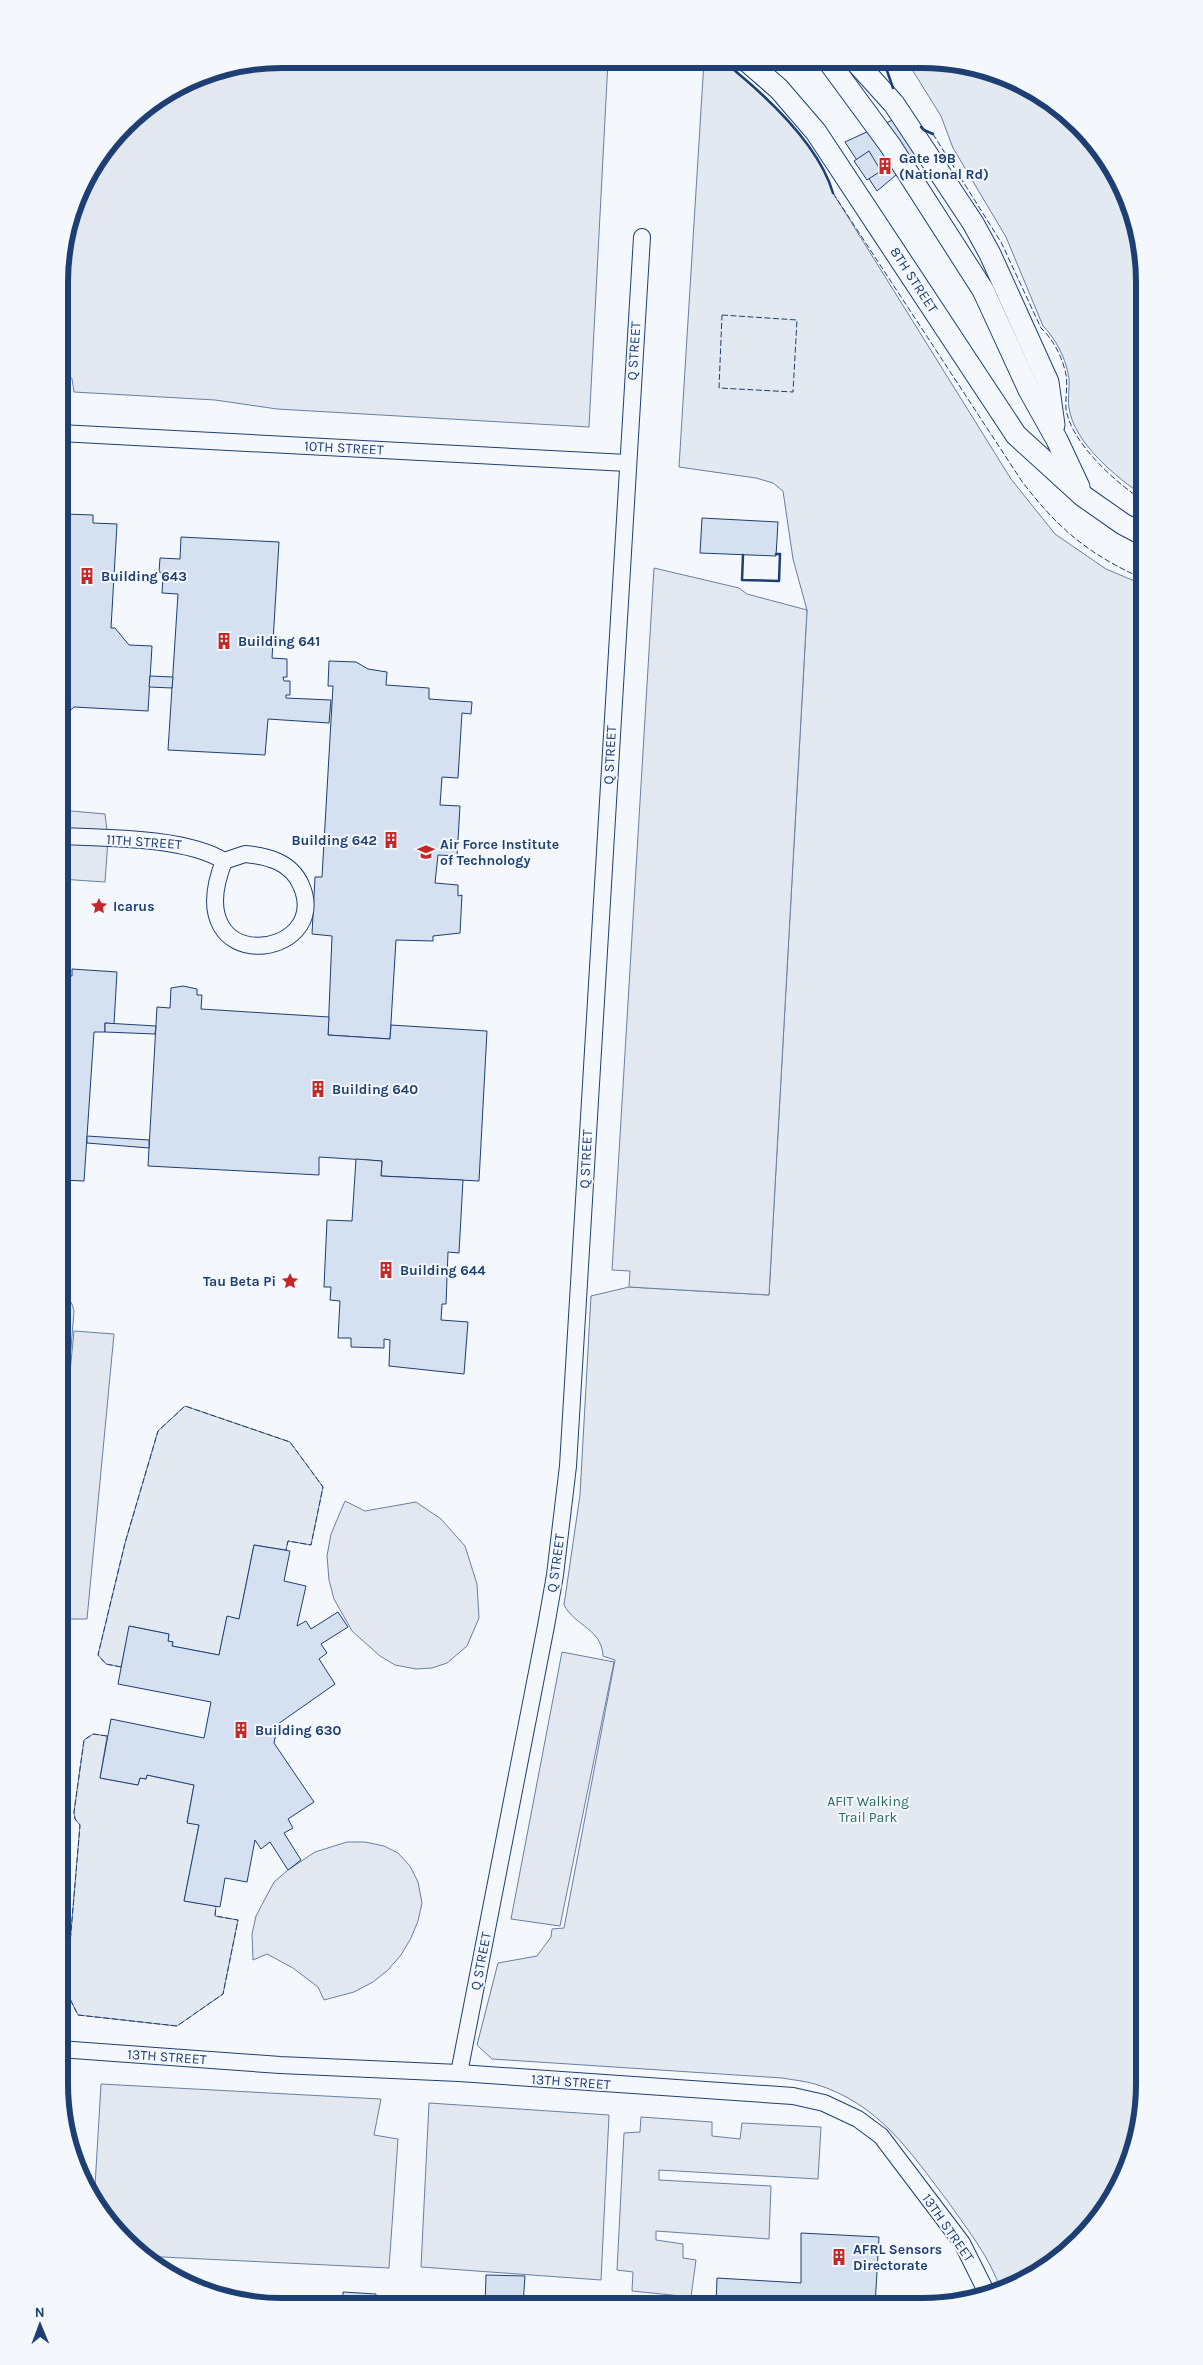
<svg xmlns="http://www.w3.org/2000/svg" width="1203" height="2365" font-family="Karla,sans-serif">
  <style>
    .green { fill: #e3e9f0; stroke: #687fa3 }
    .parking { fill: #e3e8f0; stroke: #687fa3 }
    .building { fill: #d5e0f0; stroke: #1d3f73 }
    .lines { fill: none; stroke-linecap: round; stroke-linejoin: round }
    .minor-casing { stroke: #1d3f73; stroke-width: 18 }
    .tertiary-casing { stroke: #1d3f73; stroke-width: 23 }
    .minor { stroke: #f4f7fb; stroke-width: 16 }
    .tertiary { stroke: #f4f7fb; stroke-width: 21 }
    .fence { stroke: #1d3f73; stroke-width: 1; stroke-dasharray: 6 2.5; stroke-linecap: butt }
    .wall { stroke: #1d3f73; stroke-width: 2.5 }
    .labels { text-anchor: middle; dominant-baseline: central; stroke-width: 4; stroke-linejoin: round; paint-order: stroke }
    .poi-label { font-size: 14px; font-weight: bold; fill: #1d3f73; stroke: #f4f7fb; text-anchor: start }
    .street-label { font-size: 14px; fill: #1d3f73; stroke: #f4f7fb }
    .park-label { font-size: 14px; fill: #2c6c60; stroke: #f4f7fb }
    .rim { fill: none; stroke: #1d3f73; stroke-width: 6 }
  </style>
  <rect width="100%" height="100%" fill="#f4f7fb"/>
  <g class="green">
    <path d="M704,61C710,61 719,60 723,62C729,64 734,70 739,74C774,100 820,151 833,193L1011,479L1055,534L1106,569L1144,585V1993L1136,2132L1127,2169L1098,2219L1046,2269L1001,2291C990,2257 969,2232 949,2203C910,2152 880,2104 815,2084C805,2081 793,2080 782,2078L492,2059L477,2045L498,1963L537,1956L551,1937L552,1929L564,1928L615,1660L603,1656C602,1629 575,1626 564,1605L580,1495L591,1296L629,1287L769,1295L807,610L793,559L783,491L773,483L756,478L679,467Z"/>
    <path d="M908,63H965L1020,82L1068,114L1107,157L1133,210L1144,281V496C1117,478 1074,443 1069,408C1067,396 1071,384 1068,373C1065,357 1055,338 1043,326L1006,237L953,148L941,116Z"/>
    <path d="M60,1296C69,1297 72,1302 74,1311L64,1435L59,1436Z"/>
    <path d="M185,1406L290,1442L323,1487L311,1545L288,1541L286,1550L254,1545L239,1619L227,1617L219,1655L172,1646L173,1642L168,1641L169,1634L130,1626L121,1667L106,1664L98,1655L125,1543L158,1431Z"/>
    <path d="M93,1734L107,1736L100,1778L138,1785L140,1778L146,1779L147,1775L194,1785L187,1822L199,1825L184,1901L216,1906L215,1916L238,1920L223,1994L177,2026L78,2015L66,1991L80,1825L75,1819L74,1812L84,1740Z"/>
  </g>
  <g class="parking">
    <path d="M281,59L608,61L589,427L277,409L215,400L74,392L72,379L69,375H60L61,315L67,231L82,183L134,114L196,76Z"/>
    <path d="M654,568L739,588L747,594L807,610L769,1295L629,1287L630,1271L612,1270Z"/>
    <path d="M60,810L105,814L108,839L105,882L60,879Z"/>
    <path d="M74,1331L114,1334L87,1619H59V1436L64,1435Z"/>
    <path d="M345,1501L365,1511L416,1502L441,1519L465,1546L477,1584L479,1618L467,1646L447,1663L432,1668L416,1669L395,1665L380,1656L352,1631L334,1599L329,1580L327,1556L331,1534Z"/>
    <path d="M562,1652L614,1662L560,1926L511,1919Z"/>
    <path d="M347,1842H365L384,1846L398,1853L410,1866L418,1882L422,1903L418,1921L411,1938L401,1955L388,1970L373,1982L354,1992L324,2000L318,1987L293,1968L267,1954L253,1960L252,1934L256,1916L274,1882L288,1870L315,1852Z"/>
    <path d="M101,2084L381,2099L374,2135L398,2139L389,2268L142,2256L139,2254L138,2243L126,2242L94,2203Z"/>
    <path d="M429,2103L609,2115L601,2280L421,2267Z"/>
    <path d="M641,2117L712,2122V2136L740,2139L742,2123L821,2127L818,2179L659,2170V2180L771,2186L769,2239L656,2231V2240L683,2244V2258L696,2260L691,2297L632,2291L633,2272L617,2270L624,2133L640,2132Z"/>
  </g>
  <g class="building">
    <path d="M910,112L932,145L877,191L845,142Z"/>
    <path d="M869,151L881,171L867,180L854,161Z"/>
    <path d="M65,514L93,515V523L117,524L111,628H115L129,645L152,646L148,711L74,707L64,716L60,715V521H65Z"/>
    <path d="M702,518L778,522L776,556L700,553Z"/>
    <path d="M181,537L279,542L272,658L287,659V677H283L284,681H290V695H286V698L331,700L329,723L268,719L265,755L168,750L178,594L162,593L163,576H166V573L159,572L160,558L180,559Z"/>
    <path d="M329,661L356,662L368,669L387,672L386,685L429,688V699L472,702L471,714L462,713L458,778L442,777L440,805L460,806L457,856L438,855L435,883L458,885V896L462,895L460,933L433,936V941L396,940L390,1039L328,1035L332,936L312,934L315,877H322L333,686H328Z"/>
    <path d="M150,676L173,677L172,688L149,687Z"/>
    <path d="M60,963L65,965V976H72V969L117,972L114,1024L105,1023V1032H94L84,1181L60,1180Z"/>
    <path d="M183,986L197,989V995H202L201,1009L329,1017L328,1035L390,1039L391,1025L487,1031L479,1181L381,1176L382,1161L319,1157V1175L148,1166L157,1007L170,1008L171,988Z"/>
    <path d="M105,1023L156,1026L155,1034L105,1032Z"/>
    <path d="M87,1136L149,1140V1148L87,1143Z"/>
    <path d="M356,1159L382,1161L381,1176L463,1180L459,1253L448,1252L446,1304H442L441,1320L468,1322L464,1374L389,1366L390,1340L384,1339V1348L351,1347V1338H338L340,1301L330,1300L331,1287H324L327,1220L352,1221Z"/>
    <path d="M254,1545L290,1551L284,1581L306,1586L297,1626L306,1621L311,1629L338,1612L348,1627L321,1644L327,1653L319,1659L335,1684L278,1724L274,1743L314,1802L288,1819L293,1828L284,1833L301,1860L288,1870L270,1842L261,1849L255,1840L247,1882L225,1878L220,1907L184,1901L199,1825L187,1823L194,1785L147,1775L146,1779L140,1778L138,1785L100,1778L111,1719L204,1738L211,1702L118,1684L129,1626L169,1634L168,1641L173,1642L172,1646L219,1655L227,1616L239,1619Z"/>
    <path d="M801,2233L879,2237L875,2306H716L717,2278L801,2283Z"/>
    <path d="M486,2275L525,2276L523,2305H485Z"/>
    <path d="M343,2292L376,2294V2305H343Z"/>
    <path d="M605,2296L643,2298V2305H604Z"/>
  </g>
  <g class="lines">
    <g class="minor-casing">
      <g id="minor">
        <path d="M60,433L627,463"/>
        <path d="M60,836C106,838 186,837 224,861"/>
        <path d="M245,854C268,856 291,862 301,885C334,960 177,980 224,861Z"/>
        <path d="M59,2049L280,2065L459,2073L793,2096L824,2103L858,2119L881,2136L962,2243L988,2295"/>
        <path d="M459,2073L546,1626L555,1575L568,1466L642,237"/>
      </g>
    </g>
    <g class="tertiary-casing">
      <g id="tertiary">
        <path d="M748,62L779,89L816,132L1016,435L1083,496L1123,524L1144,535"/>
        <path d="M829,62L890,145L983,290L1029,390L1057,440L1079,487"/>
        <path d="M856,62L894,104L973,223L990,254L1048,382L1054,425"/>
      </g>
    </g>
    <use href="#minor" class="minor"/>
    <use href="#tertiary" class="tertiary"/>
    <g class="fence">
      <path d="M933,134L1001,242L1041,328C1053,339 1063,358 1066,375C1068,386 1065,398 1066,409C1071,443 1117,484 1144,501"/>
      <path d="M833,193L1021,480C1057,528 1089,555 1144,579"/>
      <path d="M722,315L797,320L793,392L719,388Z"/>
      <path d="M121,1667L106,1664L98,1655L125,1543L158,1431L185,1406L290,1442L323,1487L311,1545L288,1541L286,1550"/>
      <path d="M107,1736L93,1734L84,1740L74,1812L75,1819L80,1825L66,1991L78,2015L177,2026L223,1994L238,1920L215,1916L216,1906"/>
    </g>
    <g class="wall">
      <path d="M723,61C763,93 818,142 833,193"/>
      <path d="M884,62L893,88"/>
      <path d="M921,127L924,130L933,134"/>
      <path d="M743,555L742,580L779,581L780,554H776"/>
    </g>
  </g>
  <defs>
    <g id="building-bare" transform="scale(1.35)"><path d="M-4-6H4V6H1V3H-1V6H-4ZM-2.5-4.3h1.7v1.8h-1.7ZM.8-4.3h1.7v1.8H.8ZM-2.5-1h1.7V.8h-1.7ZM.8-1h1.7V.8H.8Z" fill="#c62828" stroke="#f4f7fb" stroke-width="2.5" paint-order="stroke"/></g>
    <g id="university-bare" transform="scale(1.35)"><path d="M0-5L7-2L0 1L-7-2ZM-4 1L0 2.5L4 1V4Q0 6-4 4Z" fill="#c62828" stroke="#f4f7fb" stroke-width="2.5" paint-order="stroke"/></g>
    <g id="sight-bare" transform="scale(1.35)"><path d="M0-6L1.8-2.2L6-1.7L2.9 1.2L3.7 5.4L0 3.3L-3.7 5.4L-2.9 1.2L-6-1.7L-1.8-2.2Z" fill="#c62828" stroke="#f4f7fb" stroke-width="2.5" paint-order="stroke"/></g>
  </defs>
  <g fill-rule="evenodd">
    <use href="#building-bare" x="885" y="166"/>
    <use href="#building-bare" x="87" y="576"/>
    <use href="#building-bare" x="224" y="641"/>
    <use href="#building-bare" x="391" y="840"/>
    <use href="#university-bare" x="426" y="852"/>
    <use href="#sight-bare" x="99" y="906"/>
    <use href="#building-bare" x="318" y="1089"/>
    <use href="#building-bare" x="386" y="1270"/>
    <use href="#sight-bare" x="290" y="1281"/>
    <use href="#building-bare" x="241" y="1730"/>
    <use href="#building-bare" x="839" y="2257"/>
  </g>
  <g class="labels">
    <g class="poi-label">
      <text x="899" y="158">Gate 19B<tspan x="899" dy="16">(National Rd)</tspan></text>
      <text x="101" y="576">Building 643</text>
      <text x="238" y="641">Building 641</text>
      <text x="377" y="840" text-anchor="end">Building 642</text>
      <text x="440" y="844">Air Force Institute<tspan x="440" dy="16">of Technology</tspan></text>
      <text x="113" y="906">Icarus</text>
      <text x="332" y="1089">Building 640</text>
      <text x="400" y="1270">Building 644</text>
      <text x="276" y="1281" text-anchor="end">Tau Beta Pi</text>
      <text x="255" y="1730">Building 630</text>
      <text x="853" y="2249">AFRL Sensors<tspan x="853" dy="16">Directorate</tspan></text>
    </g>
    <g class="street-label">
      <text transform="translate(914 280) rotate(57)">8TH STREET</text>
      <text transform="translate(634 351) rotate(-86)">Q STREET</text>
      <text transform="translate(344 448) rotate(3)">10TH STREET</text>
      <text transform="translate(610 755) rotate(-87)">Q STREET</text>
      <text transform="translate(144 842) rotate(4)">11TH STREET</text>
      <text transform="translate(586 1159) rotate(-87)">Q STREET</text>
      <text transform="translate(556 1563) rotate(-82)">Q STREET</text>
      <text transform="translate(481 1961) rotate(-79)">Q STREET</text>
      <text transform="translate(167 2057) rotate(4)">13TH STREET</text>
      <text transform="translate(571 2082) rotate(4)">13TH STREET</text>
      <text transform="translate(948 2228) rotate(55)">13TH STREET</text>
    </g>
    <g class="park-label">
      <text x="868" y="1801">AFIT Walking<tspan x="868" dy="16">Trail Park</tspan></text>
    </g>
  </g>
  <path d="M0 0H1203V2365H0ZM282 68H922A214 214 0 0 1 1136 282V2084A214 214 0 0 1 922 2298H282A214 214 0 0 1 68 2084V282A214 214 0 0 1 282 68Z" fill="#f4f7fb" fill-rule="evenodd"/>
  <path class="rim" d="M282 68H922A214 214 0 0 1 1136 282V2084A214 214 0 0 1 922 2298H282A214 214 0 0 1 68 2084V282A214 214 0 0 1 282 68Z"/>
  <g transform="translate(40 2325) rotate(359)" stroke="#f4f7fb" stroke-width="4" paint-order="stroke">
  <path d="M0-4L9 19L0 12L-9 19Z" fill="#1d3f73"/>
  <text y="-8" font-size="14" font-weight="bold" text-anchor="middle" fill="#1d3f73">N</text>
  </g>
</svg>
